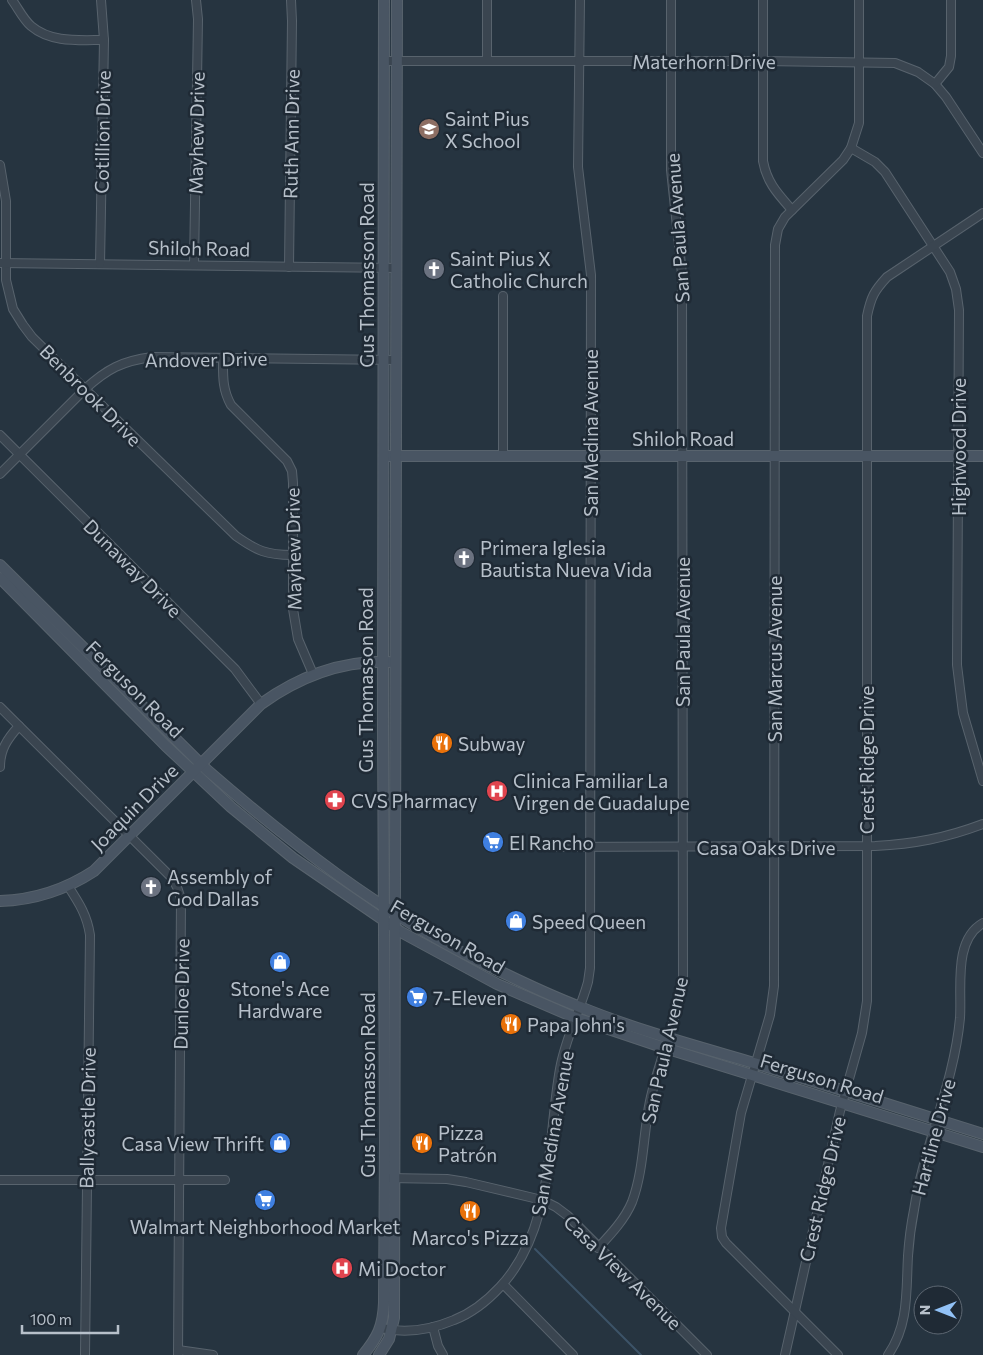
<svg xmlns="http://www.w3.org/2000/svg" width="983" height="1355" font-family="Commissioner,sans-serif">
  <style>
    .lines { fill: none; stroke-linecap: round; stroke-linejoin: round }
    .stream { stroke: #3c5368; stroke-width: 2 }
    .street-casing { stroke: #58636d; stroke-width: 10 }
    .secondary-casing { stroke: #58636d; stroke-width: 12 }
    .street { stroke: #3a4550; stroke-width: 8 }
    .secondary { stroke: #495563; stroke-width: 10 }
    .labels { text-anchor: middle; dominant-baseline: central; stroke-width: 5; stroke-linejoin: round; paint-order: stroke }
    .street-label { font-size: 19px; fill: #b7c0ca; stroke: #1f2a35 }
    .poi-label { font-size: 19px; fill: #b7c0ca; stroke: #1f2a35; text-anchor: start }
  </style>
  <rect width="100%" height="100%" fill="#263440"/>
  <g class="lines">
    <path class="stream" d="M535,1249L641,1355"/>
    <g class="street-casing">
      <g id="street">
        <path d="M12,0C18,8 23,19 31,26C51,43 79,40 104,40"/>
        <path d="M487,0V61"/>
        <path d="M763,0V161C767,183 778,194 792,210"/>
        <path d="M384,61H763L895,63L918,72L935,84L946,97L983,153"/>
        <path d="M935,84L949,67L951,56V0"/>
        <path d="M851,148L875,162L885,172L950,272L956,289L959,310L957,665L963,713L983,781"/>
        <path d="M0,165L6,201V280L13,309L23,325L32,337L85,389L236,536C257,551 267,555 292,555"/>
        <path d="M0,263L397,268"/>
        <path d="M100,264L104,40L101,0"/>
        <path d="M194,265L198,19L196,0"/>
        <path d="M289,267L292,21L291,0"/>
        <path d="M223,357C223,375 222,389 231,405L287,461L292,471L293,483V609L298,639L313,674"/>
        <path d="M0,435L235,669L261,704"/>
        <path d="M503,456V296"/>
        <path d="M0,474L85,389C107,369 122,361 152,357L396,360"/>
        <path d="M0,707L172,878L177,887L181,899L178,1355"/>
        <path d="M0,767C0,750 7,739 19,726"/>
        <path d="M546,847L875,846C914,844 946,838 983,824"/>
        <path d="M68,886C79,903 87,915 90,935L85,1355"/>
        <path d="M389,1178L447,1179L466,1182L542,1200L556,1207L568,1216L707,1355"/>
        <path d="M0,1180H225"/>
        <path d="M598,1248C611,1234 625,1219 632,1202C644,1170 643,1134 650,1101C659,1059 678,1019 683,976L682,274L671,170V0"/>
        <path d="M503,1284L573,1355"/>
        <path d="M433,1327L438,1346L443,1355"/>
        <path d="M381,1328C406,1334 430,1330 454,1320C472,1313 487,1301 500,1287C554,1229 547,1142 560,1069C565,1039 580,1011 588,982L590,968L591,275L578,167L580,0"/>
        <path d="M178,1350L213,1355"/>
        <path d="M785,1355L840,1111L862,1033L867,1001V316C871,297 874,291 887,277L983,213"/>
        <path d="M838,1355L726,1243L722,1237L721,1228L741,1113L770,1015L774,986L775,245L778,229L785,217L843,160L851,148L859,123V0"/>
        <path d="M888,1355C909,1325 906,1291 908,1256C909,1241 911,1225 914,1210C924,1145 954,1084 960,1018C962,988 953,940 983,923"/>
      </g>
    </g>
    <g class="secondary-casing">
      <g id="secondary">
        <path d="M389,456H983"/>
        <path d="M0,565L207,770C291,843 381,913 481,962C513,978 546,994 580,1007C636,1030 696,1046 754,1063C830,1086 907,1110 983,1134"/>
        <path d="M0,578L166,746L231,807L293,858L401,932L497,984L576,1018L665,1048L983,1147"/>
        <path d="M0,901C34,900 65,890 94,871L261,704C299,677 341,660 389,662"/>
        <path d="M363,1355C378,1337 383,1326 384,1303L385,1142L383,725L384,0"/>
        <path d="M379,1355L389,1339L394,1318L397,0"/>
      </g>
    </g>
    <use href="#street" class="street"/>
    <use href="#secondary" class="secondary"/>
  </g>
  <defs>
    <g id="school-disc" transform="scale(1.125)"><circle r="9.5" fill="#8d6e63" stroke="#1f2a35"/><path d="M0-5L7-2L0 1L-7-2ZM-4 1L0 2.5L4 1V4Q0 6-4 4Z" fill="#fff"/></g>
    <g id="church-disc" transform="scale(1.125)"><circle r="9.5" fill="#6b7280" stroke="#1f2a35"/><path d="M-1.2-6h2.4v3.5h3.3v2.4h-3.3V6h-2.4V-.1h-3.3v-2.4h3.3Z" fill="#fff"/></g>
    <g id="restaurant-disc" transform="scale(1.125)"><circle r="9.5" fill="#e8710a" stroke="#1f2a35"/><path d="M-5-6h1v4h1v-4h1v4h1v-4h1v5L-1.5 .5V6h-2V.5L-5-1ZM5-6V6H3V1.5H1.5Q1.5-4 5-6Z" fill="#fff"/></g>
    <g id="hospital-disc" transform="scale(1.125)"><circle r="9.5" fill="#e0444e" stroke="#1f2a35"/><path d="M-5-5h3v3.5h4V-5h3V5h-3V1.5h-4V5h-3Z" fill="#fff"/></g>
    <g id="pharmacy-disc" transform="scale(1.125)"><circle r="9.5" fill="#e0444e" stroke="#1f2a35"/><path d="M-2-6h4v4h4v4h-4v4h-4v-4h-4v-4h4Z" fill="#fff"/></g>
    <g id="supermarket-disc" transform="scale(1.125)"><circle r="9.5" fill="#3f7fe0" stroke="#1f2a35"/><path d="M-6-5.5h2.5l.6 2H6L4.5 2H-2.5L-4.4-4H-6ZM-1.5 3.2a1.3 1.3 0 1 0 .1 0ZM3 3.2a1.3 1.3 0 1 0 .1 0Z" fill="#fff"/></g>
    <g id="shop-disc" transform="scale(1.125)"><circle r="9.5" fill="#3f7fe0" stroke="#1f2a35"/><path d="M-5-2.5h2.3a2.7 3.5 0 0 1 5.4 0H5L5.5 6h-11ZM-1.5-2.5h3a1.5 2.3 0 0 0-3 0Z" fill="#fff"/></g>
  </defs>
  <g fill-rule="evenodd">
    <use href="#school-disc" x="429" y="129"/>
    <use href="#church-disc" x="434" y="269"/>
    <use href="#church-disc" x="464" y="558"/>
    <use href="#restaurant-disc" x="442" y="743"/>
    <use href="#hospital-disc" x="497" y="791"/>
    <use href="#pharmacy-disc" x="335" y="800"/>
    <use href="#supermarket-disc" x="493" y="842"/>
    <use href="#church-disc" x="151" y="887"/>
    <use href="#shop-disc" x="516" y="921"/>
    <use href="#shop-disc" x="280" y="962"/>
    <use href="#supermarket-disc" x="417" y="997"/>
    <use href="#restaurant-disc" x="511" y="1024"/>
    <use href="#shop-disc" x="280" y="1143"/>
    <use href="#restaurant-disc" x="422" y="1143"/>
    <use href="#supermarket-disc" x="265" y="1200"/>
    <use href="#restaurant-disc" x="470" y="1211"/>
    <use href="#hospital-disc" x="342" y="1268"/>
  </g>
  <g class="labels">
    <g class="street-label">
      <text x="704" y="61">Materhorn Drive</text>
      <text transform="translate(102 132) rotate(-89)">Cotillion Drive</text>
      <text transform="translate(196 133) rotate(-89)">Mayhew Drive</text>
      <text transform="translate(291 134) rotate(-89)">Ruth Ann Drive</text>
      <text transform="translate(677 228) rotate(-94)">San Paula Avenue</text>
      <text transform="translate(199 248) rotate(1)">Shiloh Road</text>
      <text transform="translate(366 275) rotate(-90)">Gus Thomasson Road</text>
      <text transform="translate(206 359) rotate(-1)">Andover Drive</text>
      <text transform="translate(91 395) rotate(45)">Benbrook Drive</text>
      <text transform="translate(590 433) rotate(-90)">San Medina Avenue</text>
      <text x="683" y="438">Shiloh Road</text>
      <text transform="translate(958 447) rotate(-90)">Highwood Drive</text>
      <text transform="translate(293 549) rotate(-91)">Mayhew Drive</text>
      <text transform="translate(133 568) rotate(45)">Dunaway Drive</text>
      <text transform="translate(682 632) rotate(-90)">San Paula Avenue</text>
      <text transform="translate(774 659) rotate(-90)">San Marcus Avenue</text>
      <text transform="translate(365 680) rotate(-90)">Gus Thomasson Road</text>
      <text transform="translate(135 689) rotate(45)">Ferguson Road</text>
      <text transform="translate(866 760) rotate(-90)">Crest Ridge Drive</text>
      <text transform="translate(134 807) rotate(-45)">Joaquin Drive</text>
      <text x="766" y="847">Casa Oaks Drive</text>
      <text transform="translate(448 936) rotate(30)">Ferguson Road</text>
      <text transform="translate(181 994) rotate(-89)">Dunloe Drive</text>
      <text transform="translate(664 1050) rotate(-77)">San Paula Avenue</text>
      <text transform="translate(822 1078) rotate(17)">Ferguson Road</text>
      <text transform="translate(367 1085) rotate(-90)">Gus Thomasson Road</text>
      <text transform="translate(87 1118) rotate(-89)">Ballycastle Drive</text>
      <text transform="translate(552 1133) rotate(-80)">San Medina Avenue</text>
      <text transform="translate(933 1137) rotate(-75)">Hartline Drive</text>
      <text transform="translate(822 1189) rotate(-77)">Crest Ridge Drive</text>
      <text transform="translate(623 1272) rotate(44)">Casa View Avenue</text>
    </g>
    <g class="poi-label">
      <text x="445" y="118">Saint Pius<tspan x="445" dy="22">X School</tspan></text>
      <text x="450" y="258">Saint Pius X<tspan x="450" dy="22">Catholic Church</tspan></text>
      <text x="480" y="547">Primera Iglesia<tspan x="480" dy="22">Bautista Nueva Vida</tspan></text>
      <text x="458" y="743">Subway</text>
      <text x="513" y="780">Clinica Familiar La<tspan x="513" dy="22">Virgen de Guadalupe</tspan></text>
      <text x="351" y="800">CVS Pharmacy</text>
      <text x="509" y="842">El Rancho</text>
      <text x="167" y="876">Assembly of<tspan x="167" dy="22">God Dallas</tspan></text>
      <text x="532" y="921">Speed Queen</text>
      <text x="280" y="988" text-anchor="middle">Stone's Ace<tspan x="280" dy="22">Hardware</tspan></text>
      <text x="433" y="997">7-Eleven</text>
      <text x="527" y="1024">Papa John's</text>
      <text x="438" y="1132">Pizza<tspan x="438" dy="22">Patrón</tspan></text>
      <text x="264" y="1143" text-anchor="end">Casa View Thrift</text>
      <text x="265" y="1226" text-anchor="middle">Walmart Neighborhood Market</text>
      <text x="470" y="1237" text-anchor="middle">Marco's Pizza</text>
      <text x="358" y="1268">Mi Doctor</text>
    </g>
  </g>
  <g transform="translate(938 1310) rotate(270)"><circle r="24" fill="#1f2a35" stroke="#5c6671"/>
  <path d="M0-4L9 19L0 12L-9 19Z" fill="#91c1f6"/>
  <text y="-8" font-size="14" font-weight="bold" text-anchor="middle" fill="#b7c0ca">N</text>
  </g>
  <path d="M22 1325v8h96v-8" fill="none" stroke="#b7c0ca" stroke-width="2.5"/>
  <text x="30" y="1325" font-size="15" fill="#b7c0ca" stroke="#1f2a35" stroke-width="4" paint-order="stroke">100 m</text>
</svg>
